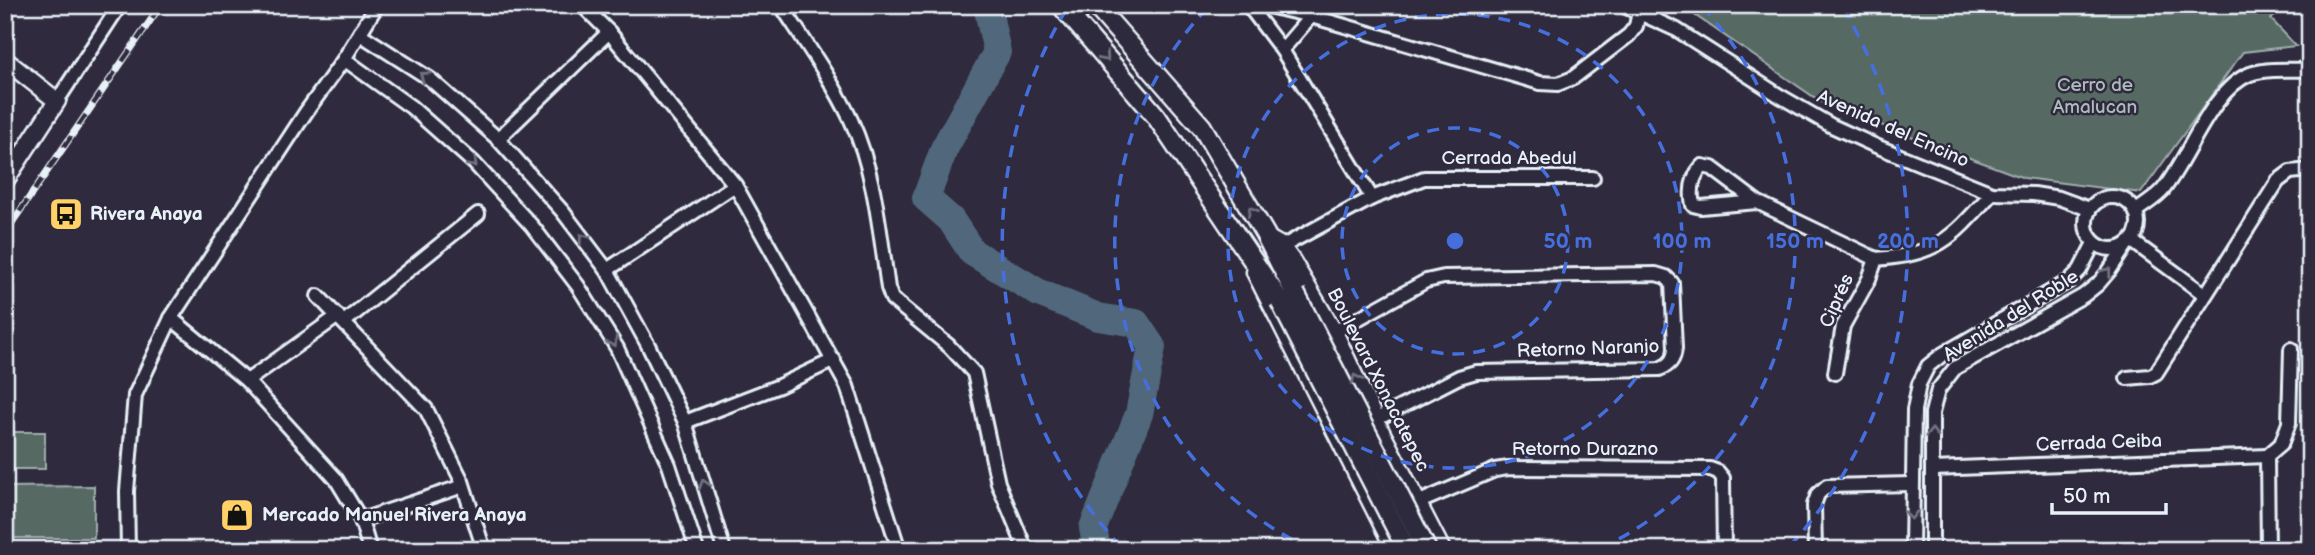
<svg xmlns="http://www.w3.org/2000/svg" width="2315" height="555" font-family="'Balsamiq Sans',sans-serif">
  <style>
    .green { fill: #576a64; stroke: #a0aeae; stroke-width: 2 }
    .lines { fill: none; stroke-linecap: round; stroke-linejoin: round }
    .river { stroke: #51677c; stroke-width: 28 }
    .minor-casing { stroke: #e8f1f8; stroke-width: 18 }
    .tertiary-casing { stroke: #e8f1f8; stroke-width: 21 }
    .secondary-casing { stroke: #e8f1f8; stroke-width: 23 }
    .minor { stroke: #2f2a3d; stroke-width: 12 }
    .tertiary { stroke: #2f2a3d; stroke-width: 16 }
    .secondary { stroke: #2f2a3d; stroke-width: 18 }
    .rail-casing { stroke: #e8f1f8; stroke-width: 7 }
    .rail { stroke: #2f2a3d; stroke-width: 4.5; stroke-dasharray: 13; stroke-linecap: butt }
    .secondary-bridge-casing { stroke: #e8f1f8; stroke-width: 23; stroke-linecap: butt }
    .secondary-bridge { stroke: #2f2a3d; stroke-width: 18 }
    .oneway { stroke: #70707e }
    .ring { fill: none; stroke: #466fde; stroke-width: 3.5; stroke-dasharray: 12 9 }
    .labels { text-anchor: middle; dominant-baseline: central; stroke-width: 5; stroke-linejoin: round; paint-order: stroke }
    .park-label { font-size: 19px; fill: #aebbbd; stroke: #2f2a3d }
    .street-label { font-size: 19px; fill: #e8f1f8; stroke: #2f2a3d }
    .poi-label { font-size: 19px; font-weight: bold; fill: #e8f1f8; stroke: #2f2a3d; text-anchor: start }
    .centre { fill: #466fde; stroke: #2f2a3d; stroke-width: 3.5 }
    .ring-label { font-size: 21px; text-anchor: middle; font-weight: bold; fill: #466fde; stroke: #2f2a3d; stroke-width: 5; stroke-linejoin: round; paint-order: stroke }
  </style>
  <rect width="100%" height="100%" fill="#2f2a3d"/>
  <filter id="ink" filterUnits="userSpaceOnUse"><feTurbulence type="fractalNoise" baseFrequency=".0143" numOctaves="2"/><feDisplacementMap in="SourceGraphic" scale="14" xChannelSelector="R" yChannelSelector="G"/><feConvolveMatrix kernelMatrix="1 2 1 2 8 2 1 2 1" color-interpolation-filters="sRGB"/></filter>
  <g filter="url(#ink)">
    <g class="green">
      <path d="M1680,5H2289L2271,19L2296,46L2243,52L2141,193L2024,178L1824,104Z"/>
      <rect x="5" y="432" width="40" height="37"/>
      <path d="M94,486V538H5V487Z"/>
    </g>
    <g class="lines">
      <path class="river" d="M987,5L997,52L944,149L926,198L951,220L972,252L1039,293L1098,317L1136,323L1152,347L1139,414L1093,528L1097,550"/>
      <g class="minor-casing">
        <g id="minor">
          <path d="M582,5L609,32L735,185L847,386L899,550"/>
          <path d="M781,5C805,42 832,80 851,120C875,172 880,233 888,288L892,299L949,346L974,373L998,483L1026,550"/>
          <path d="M1248,5L1282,50L1372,198"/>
          <path d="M1264,5L1311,16L1540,83L1558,84L1573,78L1629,35L1636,26L1639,12"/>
          <path d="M1622,5L1677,30L1780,96L1832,126L1876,146L1992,193L2034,194L2059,198L2089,209"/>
          <path d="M1075,21L1087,5"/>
          <path d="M360,34L430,79L498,139L563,212L607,270L648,345L685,422L724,550"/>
          <path d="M1282,50L1311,16"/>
          <path d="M344,59L411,107L474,163L532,226L578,286L617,348L669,465L697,550"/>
          <path d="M57,101L120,5"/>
          <path d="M498,139L609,32"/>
          <circle cx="2112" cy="223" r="26"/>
          <path d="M1757,202L1701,207L1693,205C1690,191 1692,177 1702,166L1712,168L1757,202L1876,259"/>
          <path d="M2136,211C2145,205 2154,199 2162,191C2188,160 2211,89 2250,74C2268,68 2291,70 2310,70"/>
          <path d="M2132,241L2204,294"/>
          <path d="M1274,251L1372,198L1424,178H1593"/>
          <path d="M607,270L735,185"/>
          <path d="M318,296L426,409L462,481L484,550"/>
          <path d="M171,318L247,381L336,479L361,520L370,550"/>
          <path d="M344,322L478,214"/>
          <path d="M1334,332L1426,281L1444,277L1656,274L1666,277L1672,283L1675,348C1674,360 1670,365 1659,369L1476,372L1459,377L1375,420"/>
          <path d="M1835,373L1843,326L1869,279L1876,259C1939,254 1951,239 1992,193"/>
          <path d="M2127,378L2150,376L2156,373L2278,181L2290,172L2310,170"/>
          <path d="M247,381L338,316"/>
          <path d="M685,422L779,386L834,360"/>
          <path d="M1932,469L2267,456"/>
          <path d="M1417,503L1495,470L1508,468L1710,469L1718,472L1723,478L1724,550"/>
          <path d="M361,520L463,486"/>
          <path d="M128,550L127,491L135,395L171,318L306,112L344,59L377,5"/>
          <path d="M1815,550L1814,505L1818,494L1827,486L1911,484"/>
          <path d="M1912,550L1914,410L1919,384L1928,366L1943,354L2069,281L2080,270L2094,243"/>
          <path d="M1932,550V413L1938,390L1955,368L2083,296L2098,284L2109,271L2125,247"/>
          <path d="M2268,550L2267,456L2281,444L2289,423L2291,349"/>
        </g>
      </g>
      <g class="tertiary-casing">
        <g id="tertiary">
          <path d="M5,60L57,101L5,181"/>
          <path d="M1267,238L1281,246L1292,261L1334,332L1375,420L1442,550"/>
          <path d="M1255,272L1395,550"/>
        </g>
      </g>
      <g class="secondary-casing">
        <g id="secondary">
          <path d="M1061,5L1156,116L1280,301"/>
          <path d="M1095,5L1202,127L1265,234L1295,293"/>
        </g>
      </g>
      <use href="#minor" class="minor"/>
      <use href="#tertiary" class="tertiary"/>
      <use href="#secondary" class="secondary"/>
      <g class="rail-casing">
        <path id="rail" d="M5,233L161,5"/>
      </g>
      <use href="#rail" class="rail"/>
      <g class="secondary-bridge-casing">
        <g id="secondary-bridge">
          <path d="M1295,293L1427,550"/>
          <path d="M1280,301L1407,550"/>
        </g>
      </g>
      <use href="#secondary-bridge" class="secondary-bridge"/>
    </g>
    <defs><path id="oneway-chevron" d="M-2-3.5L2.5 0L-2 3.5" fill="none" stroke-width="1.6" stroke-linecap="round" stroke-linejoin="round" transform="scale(1.75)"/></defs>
    <g class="oneway">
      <use href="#oneway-chevron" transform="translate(1105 57) rotate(49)"/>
      <use href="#oneway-chevron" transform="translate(424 76) rotate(-145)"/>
      <use href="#oneway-chevron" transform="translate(473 163) rotate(44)"/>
      <use href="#oneway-chevron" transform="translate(1252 211) rotate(-120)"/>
      <use href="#oneway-chevron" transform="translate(583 238) rotate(-127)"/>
      <use href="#oneway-chevron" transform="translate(2107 272) rotate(-52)"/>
      <use href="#oneway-chevron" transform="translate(613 342) rotate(59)"/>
      <use href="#oneway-chevron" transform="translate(1356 379) rotate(-115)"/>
      <use href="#oneway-chevron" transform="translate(1932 433) rotate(-89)"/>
      <use href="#oneway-chevron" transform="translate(704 484) rotate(-107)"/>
      <use href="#oneway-chevron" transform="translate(1911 515) rotate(89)"/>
    </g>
  </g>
  <g class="ring">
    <circle cx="1455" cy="241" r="113"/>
    <circle cx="1455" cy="241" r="227"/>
    <path d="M1311 549A340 340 0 0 1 1208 7M1702 7A340 340 0 0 1 1599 549"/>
    <path d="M1121 547A453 453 0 0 1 1067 8M1843 8A453 453 0 0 1 1789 547"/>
  </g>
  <defs>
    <g id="bus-square" transform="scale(1.75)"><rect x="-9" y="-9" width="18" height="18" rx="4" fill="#ffd166" stroke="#2f2a3d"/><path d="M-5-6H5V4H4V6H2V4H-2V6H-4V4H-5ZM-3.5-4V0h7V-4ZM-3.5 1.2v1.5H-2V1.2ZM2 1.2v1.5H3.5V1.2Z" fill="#111"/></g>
    <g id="shop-square" transform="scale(1.75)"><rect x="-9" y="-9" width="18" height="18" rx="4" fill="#ffd166" stroke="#2f2a3d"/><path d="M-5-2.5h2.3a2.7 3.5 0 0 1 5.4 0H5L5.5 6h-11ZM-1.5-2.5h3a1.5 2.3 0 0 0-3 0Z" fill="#111"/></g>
  </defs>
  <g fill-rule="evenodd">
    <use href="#bus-square" x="66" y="214"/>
    <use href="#shop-square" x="237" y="515"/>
  </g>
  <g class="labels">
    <g class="park-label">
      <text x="2095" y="85">Cerro de<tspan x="2095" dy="22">Amalucan</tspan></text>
    </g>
    <g class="street-label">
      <text transform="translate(1893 129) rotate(24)">Avenida del Encino</text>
      <text x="1509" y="158">Cerrada Abedul</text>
      <text transform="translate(1837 301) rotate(-66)">Ciprés</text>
      <text transform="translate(2011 316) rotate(-32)">Avenida del Roble</text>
      <text transform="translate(1588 349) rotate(-2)">Retorno Naranjo</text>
      <text transform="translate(1378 380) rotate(63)">Boulevard Xonacatepec</text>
      <text transform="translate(2099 443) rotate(-2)">Cerrada Ceiba</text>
      <text x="1585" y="449">Retorno Durazno</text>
    </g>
    <g class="poi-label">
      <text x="90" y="214">Rivera Anaya</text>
      <text x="262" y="515">Mercado Manuel Rivera Anaya</text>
    </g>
  </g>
  <circle cx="1455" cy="241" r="10" class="centre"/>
  <g class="ring-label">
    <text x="1568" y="248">50 m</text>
    <text x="1682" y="248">100 m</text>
    <text x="1795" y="248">150 m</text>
    <text x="1908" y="248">200 m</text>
  </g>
  <rect width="2315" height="555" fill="none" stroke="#2f2a3d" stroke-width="28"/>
  <rect x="14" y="14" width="2287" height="527" fill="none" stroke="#e8f1f8" stroke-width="2.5" filter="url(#ink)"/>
  <path d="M2052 503v10h114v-10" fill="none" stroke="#e8f1f8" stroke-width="3.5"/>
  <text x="2063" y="503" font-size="21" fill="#e8f1f8" stroke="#2f2a3d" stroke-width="5" paint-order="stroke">50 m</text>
</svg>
